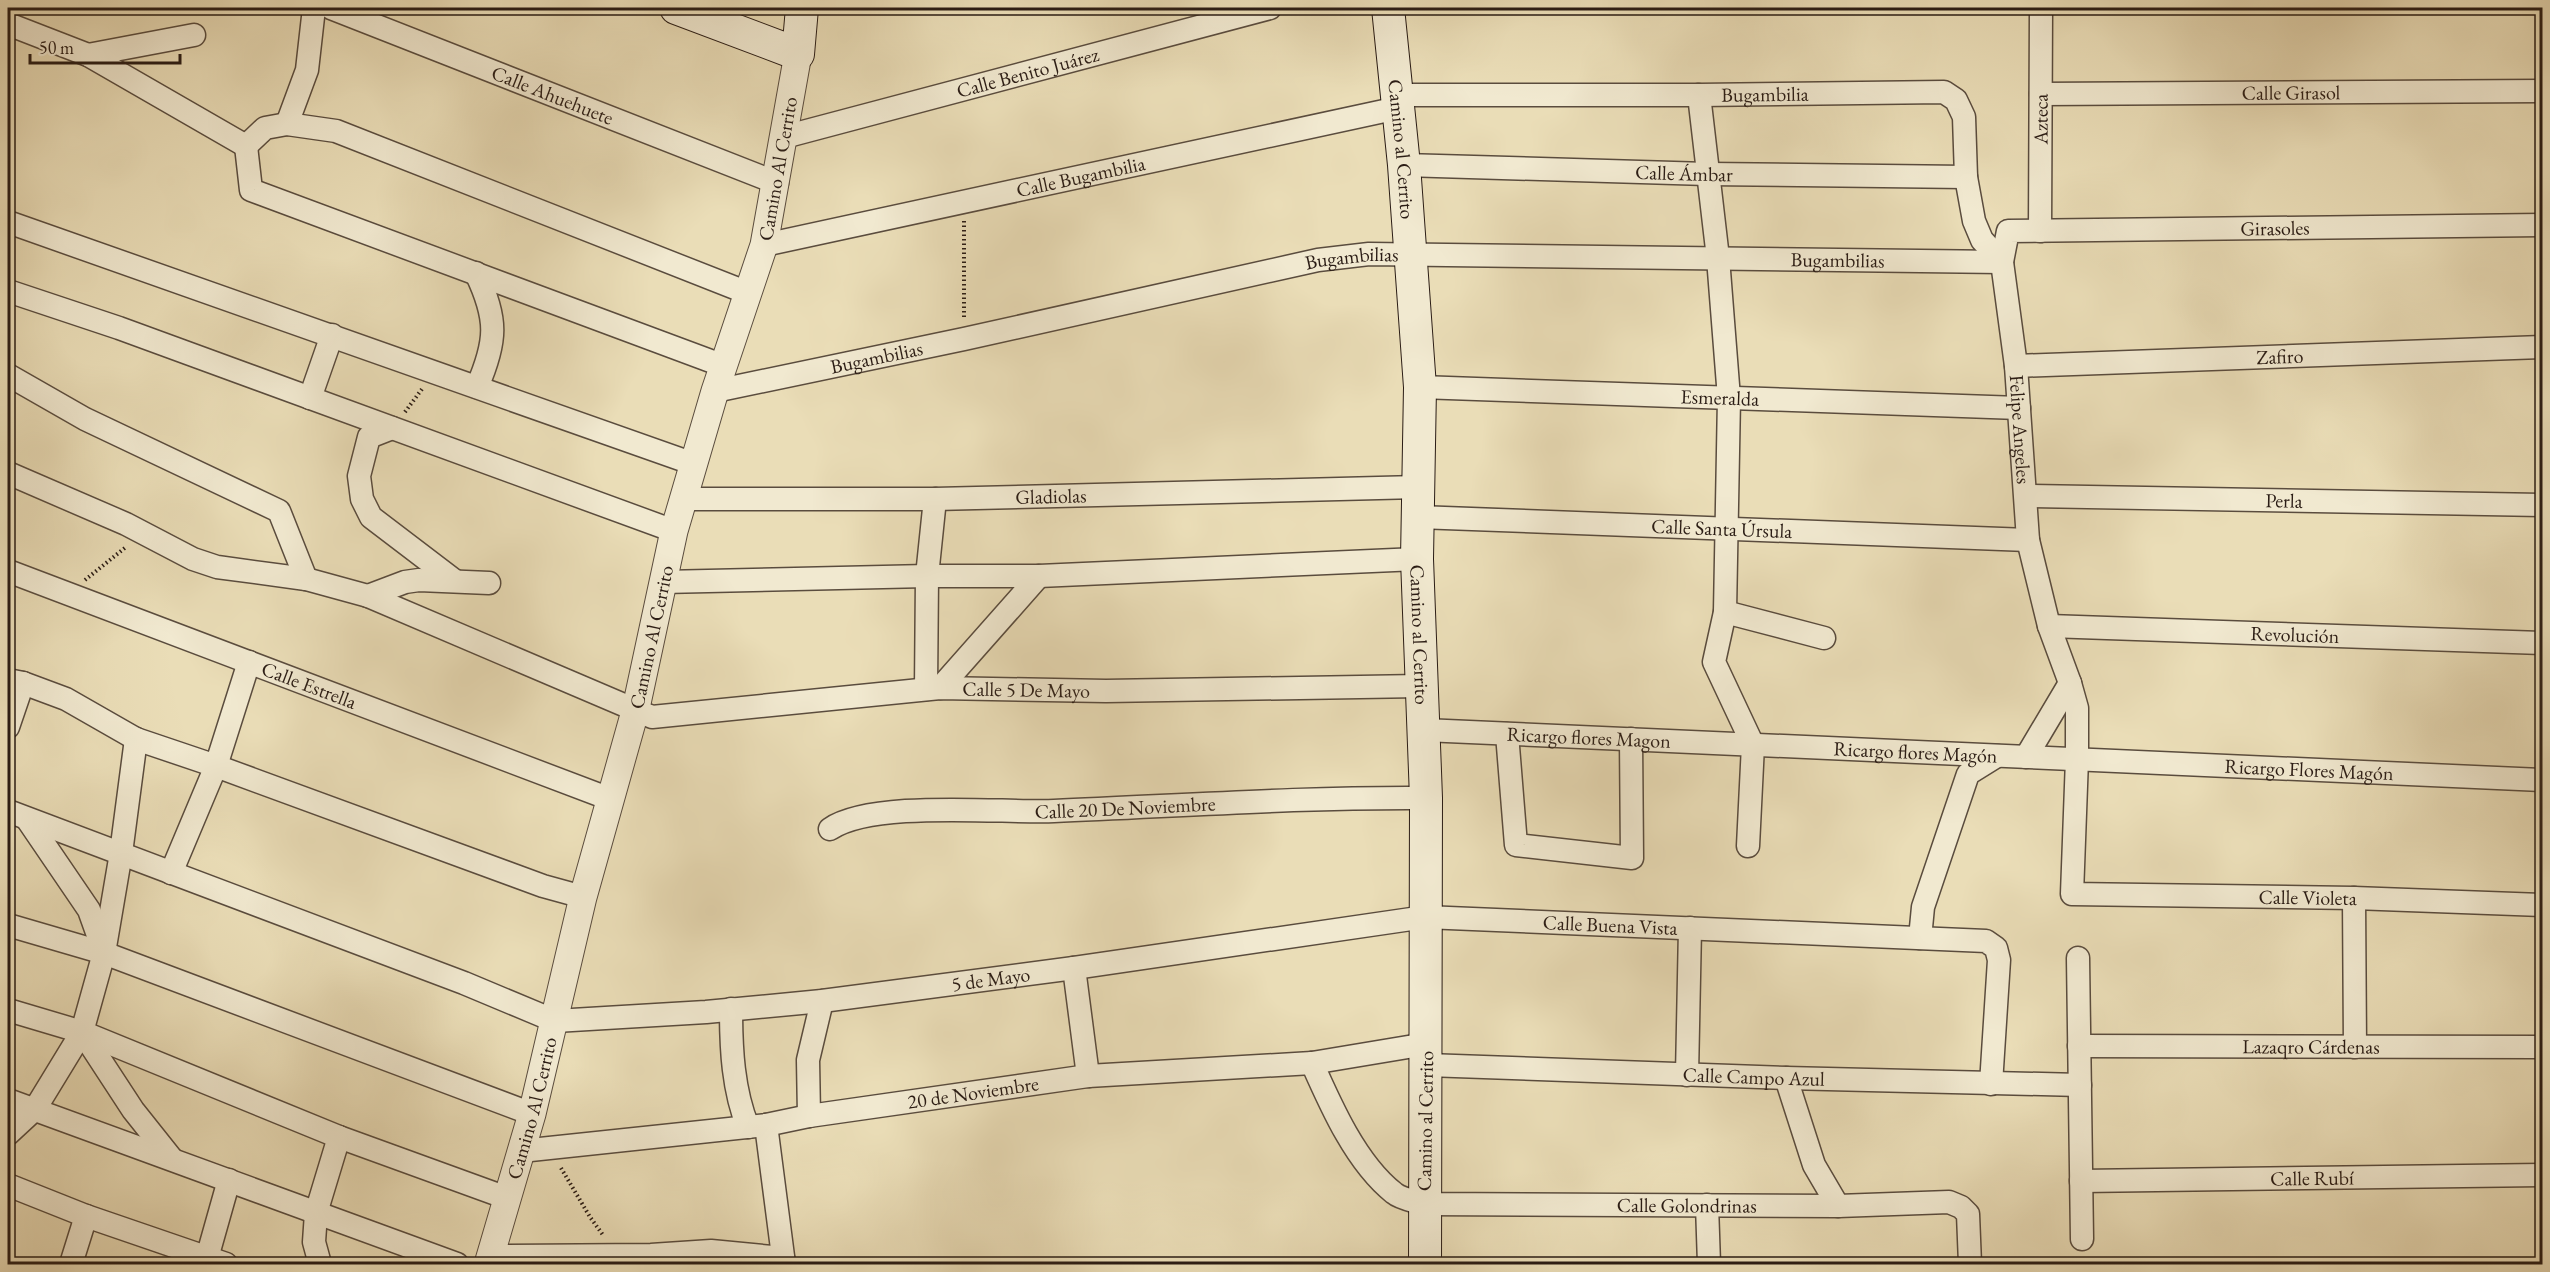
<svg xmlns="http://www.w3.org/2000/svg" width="2550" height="1272" font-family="'EB Garamond',serif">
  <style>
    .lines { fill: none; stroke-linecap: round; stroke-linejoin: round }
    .minor-casing { stroke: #5a4c3e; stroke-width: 25 }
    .tertiary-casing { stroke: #5a4c3e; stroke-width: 29 }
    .secondary-casing { stroke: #2a1c15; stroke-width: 34 }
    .path { stroke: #2a1c15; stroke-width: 4; stroke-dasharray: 1.5 3; stroke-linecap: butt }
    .minor { stroke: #f1e9d0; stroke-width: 22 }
    .tertiary { stroke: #f1e9d0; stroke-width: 27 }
    .secondary { stroke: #f1e9d0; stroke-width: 32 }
    .labels { text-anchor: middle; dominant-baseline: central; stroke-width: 6; stroke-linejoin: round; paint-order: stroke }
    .street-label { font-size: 20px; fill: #2a1c15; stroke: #f1e9d0 }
  </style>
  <rect width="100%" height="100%" fill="#eaddb7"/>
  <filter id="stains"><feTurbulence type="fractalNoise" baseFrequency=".00333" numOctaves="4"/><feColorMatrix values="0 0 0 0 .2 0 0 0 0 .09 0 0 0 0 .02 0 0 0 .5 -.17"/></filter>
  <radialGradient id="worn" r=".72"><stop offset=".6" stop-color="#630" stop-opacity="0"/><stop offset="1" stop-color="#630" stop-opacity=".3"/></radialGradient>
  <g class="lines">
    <g class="minor-casing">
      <g id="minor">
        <path id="s1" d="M331,8L777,183"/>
        <path d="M8,24L88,55L246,146"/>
        <path d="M88,55L194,35"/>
        <path id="s2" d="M2041,94L2542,91"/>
        <path id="s3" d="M1397,95H1699L1944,92L1956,100L1964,117L1966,177L1974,221L1982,240L2002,262"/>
        <path d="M1699,95L1718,258L1729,398L1725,612L1714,662L1753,745L1748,846"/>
        <path d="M287,124L307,70L314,8"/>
        <path id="s4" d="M784,137L1270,8"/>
        <path d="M246,146L251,190L724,366"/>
        <path d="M246,146L265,128L287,124L336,131L748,293"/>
        <path id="s5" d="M1404,165L1707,174L1966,177"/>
        <path d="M8,222L694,464"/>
        <path id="s6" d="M2542,225L2008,231L2002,262L2016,366L2028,540L2049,626L2070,683L2077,708V759L2072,894L2354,898L2542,905"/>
        <path id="s7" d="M2040,231L2041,8"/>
        <path id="s8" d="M764,245L1398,108"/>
        <path d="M476,273C498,319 497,341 477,387"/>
        <path d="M8,291L119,328L674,531"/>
        <path id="s9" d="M2016,366L2542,347"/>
        <path d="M8,375L85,419L279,511L306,579"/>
        <path id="s10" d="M1420,387L2019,408"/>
        <path id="s11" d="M715,391L964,339L1318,260L1369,254L2002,262"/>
        <path d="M310,398L332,335"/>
        <path d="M392,428L369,437L359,476L362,499L371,517L455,581"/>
        <path id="s12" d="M8,473L126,524L193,559L217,567L306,579L368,596L652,717L940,688L1106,691L1420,686"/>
        <path id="s13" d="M2026,496L2542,505"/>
        <path id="s14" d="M683,499H935L1418,487"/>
        <path id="s15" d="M1418,517L2028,540"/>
        <path id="s16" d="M8,571L610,799"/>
        <path d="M663,582L927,576H1039L1417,559"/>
        <path d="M368,596L405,582L419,580L489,583"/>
        <path d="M1725,612L1824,638"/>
        <path id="s17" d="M2049,626L2542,643"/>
        <path d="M8,680L23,683L66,699L136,739L216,766L543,886L583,897"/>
        <path d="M940,688L1039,576"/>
        <path d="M926,689L927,576L935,499"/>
        <path d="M8,727L23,683"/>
        <path id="s18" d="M1424,730L2542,780"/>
        <path d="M1507,734L1516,845L1632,858L1631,739"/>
        <path d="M2026,757L2070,683"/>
        <path id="s19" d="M8,811L464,983L555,1021L706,1012L822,1001L1074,968L1425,917L1986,941L1996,948L1999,960L1991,1084"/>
        <path d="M27,819L89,910L104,952"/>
        <path id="s20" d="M830,829C873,800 999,813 1054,811C1178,806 1302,797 1426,798"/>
        <path d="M171,873L216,766L249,662"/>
        <path d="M2354,898L2355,1047"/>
        <path d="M8,925L104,953L532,1114"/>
        <path d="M1920,938L1923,907L1968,774L1997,756"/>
        <path d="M2078,958L2082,1239"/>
        <path d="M1074,968L1088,1076"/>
        <path d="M731,1009C731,1049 733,1090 748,1127"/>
        <path d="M8,1010L82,1032L339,1137L507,1198"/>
        <path d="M82,1032L133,1110L172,1159"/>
        <path id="s21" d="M2079,1046L2542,1047"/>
        <path id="s22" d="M1312,1063C1331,1106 1356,1163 1394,1193C1401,1199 1415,1201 1424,1204L1838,1206L1949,1202L1961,1207L1968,1214L1970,1264"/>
        <path id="s23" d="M1427,1065L1786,1078L2080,1085"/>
        <path d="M1687,1075L1690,928"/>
        <path d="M1786,1078L1814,1165L1838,1206"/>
        <path d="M8,1100L457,1264"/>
        <path d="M809,1116L808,1060L822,1001"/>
        <path d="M766,1125L784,1264"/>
        <path d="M8,1134L35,1109L82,1032L104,953L121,853L136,739"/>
        <path id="s24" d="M521,1151L766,1125L809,1116L1088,1076L1312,1063L1426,1044"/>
        <path id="s25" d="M2081,1181L2542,1175"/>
        <path d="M8,1185L86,1216L226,1264"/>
        <path d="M1707,1205L1709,1264"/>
        <path d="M491,1256L651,1255L711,1251L783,1258"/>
        <path d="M207,1258L229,1180"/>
        <path d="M71,1264L86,1216"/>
        <path d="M320,1264L314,1242L316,1213L339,1137"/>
      </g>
    </g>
    <g class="tertiary-casing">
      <g id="tertiary">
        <path id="s26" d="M488,1264L532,1114L583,897L636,708L674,531L715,391L764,245L798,54"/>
      </g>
    </g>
    <g class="secondary-casing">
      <g id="secondary">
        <path d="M676,8L798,54L802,8"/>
        <path id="s27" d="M1388,8L1404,165L1420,387L1417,559L1426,798L1425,1264"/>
      </g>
    </g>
    <g class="path">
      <path d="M964,221V318"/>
      <path d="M405,412L422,389"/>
      <path d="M85,580L126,547"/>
      <path d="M561,1168L590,1217L603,1235"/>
    </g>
    <use href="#minor" class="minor"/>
    <use href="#tertiary" class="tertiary"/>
    <use href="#secondary" class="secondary"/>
  </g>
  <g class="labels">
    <g class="street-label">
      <text stroke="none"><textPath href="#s4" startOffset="252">Calle Benito Juárez</textPath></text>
      <text stroke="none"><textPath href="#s2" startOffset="250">Calle Girasol</textPath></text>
      <text stroke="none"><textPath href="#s3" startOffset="368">Bugambilia</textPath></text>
      <text stroke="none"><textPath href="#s1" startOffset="238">Calle Ahuehuete</textPath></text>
      <text stroke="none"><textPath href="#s7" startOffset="112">Azteca</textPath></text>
      <text stroke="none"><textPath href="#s27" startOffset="142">Camino al Cerrito</textPath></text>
      <text stroke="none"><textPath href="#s26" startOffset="1134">Camino Al Cerrito</textPath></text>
      <text stroke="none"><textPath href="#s5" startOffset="280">Calle Ámbar</textPath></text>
      <text stroke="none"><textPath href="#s8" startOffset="324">Calle Bugambilia</textPath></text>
      <text transform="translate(2275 228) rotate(-1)">Girasoles</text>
      <text stroke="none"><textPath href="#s11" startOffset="651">Bugambilias</textPath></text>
      <text stroke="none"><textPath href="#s11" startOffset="1137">Bugambilias</textPath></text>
      <text stroke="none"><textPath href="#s9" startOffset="264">Zafiro</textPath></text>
      <text stroke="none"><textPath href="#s11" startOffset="165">Bugambilias</textPath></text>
      <text stroke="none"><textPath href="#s10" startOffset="300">Esmeralda</textPath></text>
      <text stroke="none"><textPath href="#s6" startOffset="734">Felipe Angeles</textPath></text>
      <text stroke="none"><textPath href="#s14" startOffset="368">Gladiolas</textPath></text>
      <text stroke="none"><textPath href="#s13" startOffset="258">Perla</textPath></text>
      <text stroke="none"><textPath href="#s15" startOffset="304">Calle Santa Úrsula</textPath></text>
      <text stroke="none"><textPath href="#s27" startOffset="628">Camino al Cerrito</textPath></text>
      <text stroke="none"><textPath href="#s17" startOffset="246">Revolución</textPath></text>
      <text stroke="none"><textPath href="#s26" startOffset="648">Camino Al Cerrito</textPath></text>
      <text stroke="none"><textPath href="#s16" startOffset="322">Calle Estrella</textPath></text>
      <text stroke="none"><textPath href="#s12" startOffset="1068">Calle 5 De Mayo</textPath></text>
      <text stroke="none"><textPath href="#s18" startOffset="165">Ricargo flores Magon</textPath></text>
      <text stroke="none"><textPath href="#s18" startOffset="492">Ricargo flores Magón</textPath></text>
      <text stroke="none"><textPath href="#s18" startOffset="886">Ricargo Flores Magón</textPath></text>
      <text stroke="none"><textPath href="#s20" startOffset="298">Calle 20 De Noviembre</textPath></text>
      <text stroke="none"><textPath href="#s6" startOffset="1442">Calle Violeta</textPath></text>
      <text stroke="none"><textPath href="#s19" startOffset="1648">Calle Buena Vista</textPath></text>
      <text stroke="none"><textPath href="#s19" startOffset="1024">5 de Mayo</textPath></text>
      <text stroke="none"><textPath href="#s21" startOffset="232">Lazaqro Cárdenas</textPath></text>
      <text stroke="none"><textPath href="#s23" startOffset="327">Calle Campo Azul</textPath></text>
      <text stroke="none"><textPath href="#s24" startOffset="456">20 de Noviembre</textPath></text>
      <text stroke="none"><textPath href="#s26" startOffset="162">Camino Al Cerrito</textPath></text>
      <text transform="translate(1425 1121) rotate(-89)">Camino al Cerrito</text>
      <text stroke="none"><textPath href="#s25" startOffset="231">Calle Rubí</textPath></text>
      <text stroke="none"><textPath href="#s22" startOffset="450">Calle Golondrinas</textPath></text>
    </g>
  </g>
  <rect width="2550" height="1272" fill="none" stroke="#eaddb7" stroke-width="30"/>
  <rect x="9" y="9" width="2532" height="1254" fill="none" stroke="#2a1c15" stroke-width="3"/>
  <rect x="15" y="15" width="2520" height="1242" fill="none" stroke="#2a1c15" stroke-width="1.5"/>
  <path d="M30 54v9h150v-9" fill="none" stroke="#2a1c15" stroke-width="3"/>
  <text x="39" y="54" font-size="18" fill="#2a1c15" stroke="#f1e9d0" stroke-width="4.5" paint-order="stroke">50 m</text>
  <rect width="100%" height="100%" filter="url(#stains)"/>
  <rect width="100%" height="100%" fill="url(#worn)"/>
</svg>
